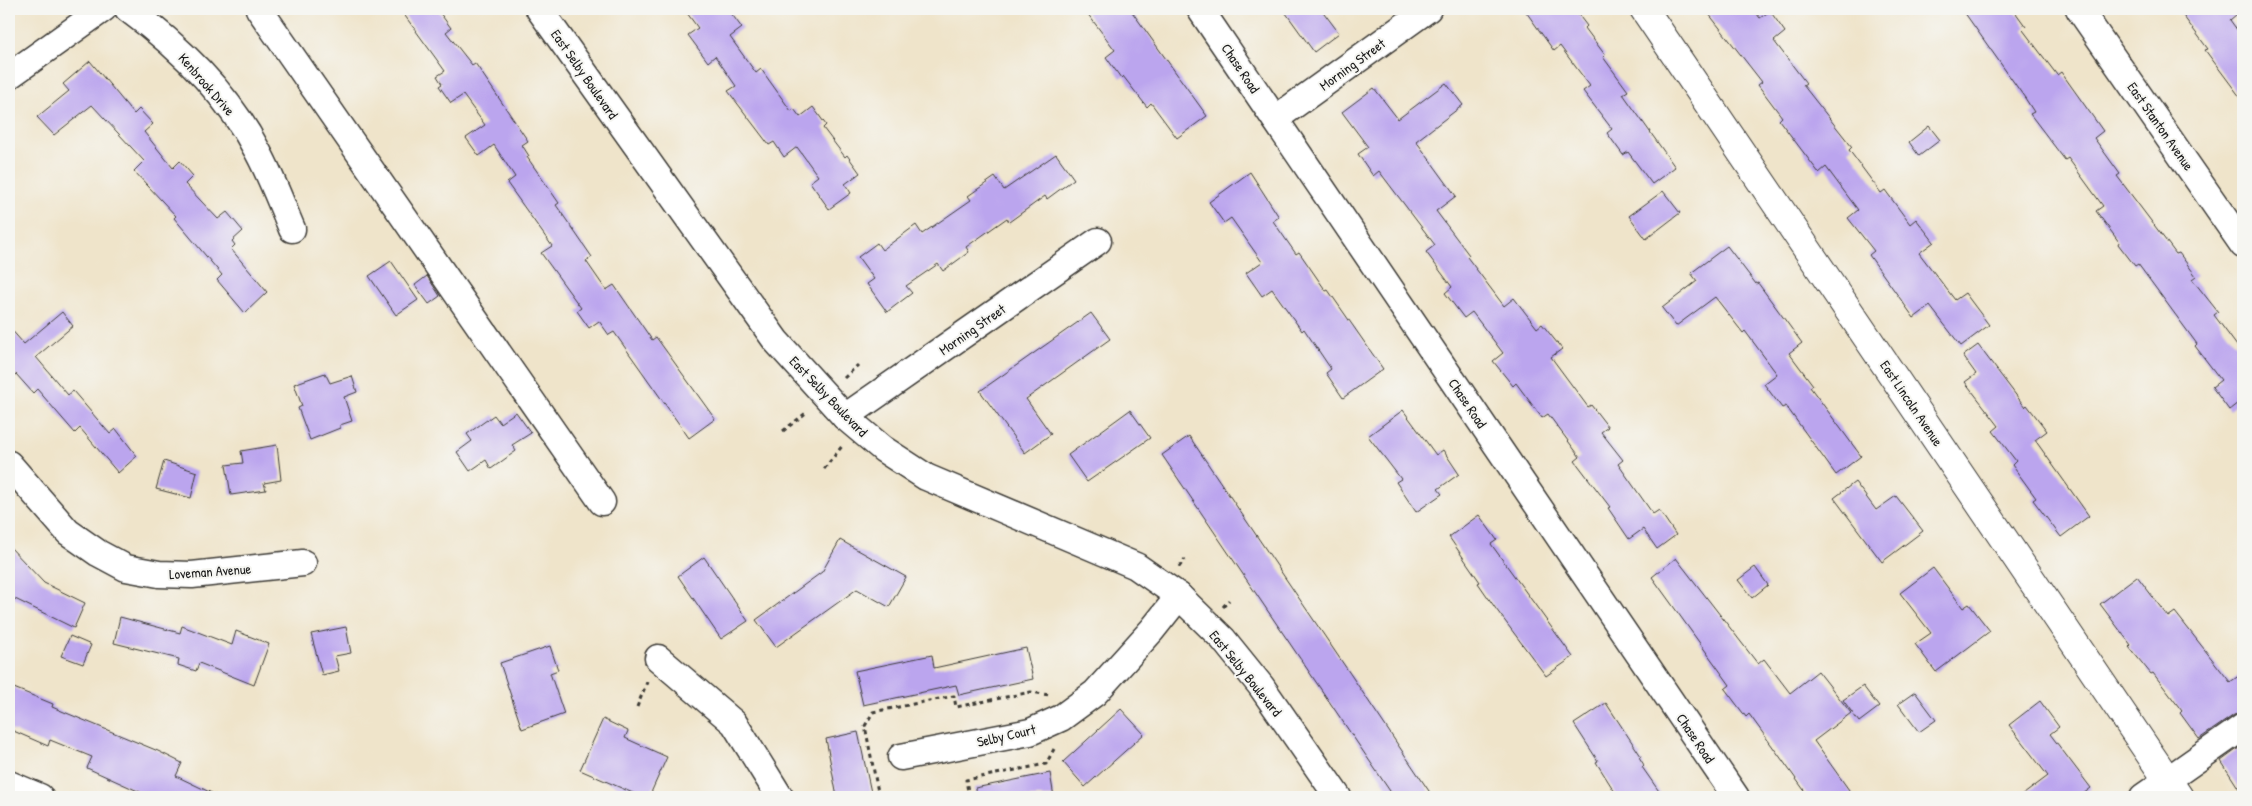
<svg xmlns="http://www.w3.org/2000/svg" width="2252" height="806" font-family="'Patrick Hand',sans-serif">
  <style>
    .building { fill: #bba5ee }
    .lines { fill: none; stroke-linecap: round; stroke-linejoin: round }
    .minor-casing { stroke: #3c3a36; stroke-width: 29 }
    .major-casing { stroke: #3c3a36; stroke-width: 30 }
    .path { stroke: #3c3a36; stroke-width: 3; stroke-dasharray: 4 4; stroke-linecap: butt }
    .minor { stroke: #fff; stroke-width: 26 }
    .major { stroke: #fff; stroke-width: 28 }
    .labels { text-anchor: middle; dominant-baseline: central; stroke-width: 4; stroke-linejoin: round; paint-order: stroke }
    .street-label { font-size: 14px; fill: #1c1c1c; stroke: #f6f6f2 }
  </style>
  <rect width="100%" height="100%" fill="#f6f6f2"/>
  <filter id="ink" filterUnits="userSpaceOnUse"><feTurbulence type="fractalNoise" baseFrequency=".02" numOctaves="2"/><feDisplacementMap in="SourceGraphic" scale="10" xChannelSelector="R" yChannelSelector="G"/><feConvolveMatrix kernelMatrix="1 2 1 2 8 2 1 2 1" color-interpolation-filters="sRGB"/></filter>
  <filter id="wash" filterUnits="userSpaceOnUse"><feTurbulence type="fractalNoise" baseFrequency=".0096" numOctaves="4" result="noise"/><feDisplacementMap in="SourceGraphic" scale="20" xChannelSelector="R" yChannelSelector="G"/><feGaussianBlur stdDeviation="1.12" result="paint"/><feColorMatrix in="noise" values="0 0 0 0 0 0 0 0 0 0 0 0 0 0 0 0 0 1.4 0 .05"/><feComposite in="paint" operator="in"/></filter>
  <g filter="url(#wash)">
    <rect width="100%" height="100%" fill="#efe4ca"/>
    <g id="blocks">
      <g class="building">
        <path d="M400,9H437L451,28L446,32L472,65L475,63L528,141L522,145L529,156L527,157L559,203L556,205L592,257L586,261L606,290L614,285L652,340L656,337L715,419L689,438L614,332L609,335L599,321L589,328L577,311L581,308L541,253L552,246L507,183L515,177L494,145L479,156L466,138L485,125L463,95L451,103L439,86L442,84L437,76L445,71Z"/>
        <path d="M684,9H728L742,28L730,37L756,73L761,69L791,111L794,109L800,117L813,107L826,125L823,128L845,157L847,155L860,173L845,184L851,193L829,209L810,182L818,176L797,147L784,157L774,142L769,145L728,91L736,86L715,56L708,62L688,35L698,28Z"/>
        <path d="M1084,9H1130L1207,116L1177,138L1151,103L1147,107L1123,76L1121,78L1106,57L1115,50Z"/>
        <path d="M1283,9H1321L1339,33L1314,52Z"/>
        <path d="M1524,9H1574L1587,26L1585,28L1605,55L1603,57L1628,91L1623,94L1675,167L1652,184L1628,152L1623,155L1607,133L1612,129L1583,91L1590,86L1560,46L1554,51Z"/>
        <path d="M1705,9H1753L1760,18L1770,11L1785,32L1774,41L1806,83L1803,85L1852,147L1849,150L1881,193L1885,190L1910,224L1916,219L1934,242L1919,253L1955,300L1965,293L1989,325L1961,346L1930,306L1914,318L1869,255L1874,251L1848,218L1858,210L1826,167L1819,173L1779,120L1782,117L1758,85L1762,82Z"/>
        <path d="M1962,9H2013L2026,27L2023,30L2057,75L2061,72L2103,131L2094,138L2120,174L2117,176L2176,254L2179,253L2196,276L2192,279L2218,312L2214,315L2243,354V399L2229,410L2212,387L2221,380L2195,346L2197,344L2138,264L2135,266L2118,244L2119,242L2096,211L2103,206L2068,158L2065,160L2030,114L2034,112L2025,98Z"/>
        <path d="M2178,9H2243L2230,20L2243,38V101L2205,50L2208,49Z"/>
        <path d="M90,61L134,114L139,109L153,124L144,132L173,168L180,161L193,176L185,184L218,219L227,212L243,231L232,241L235,245L231,249L267,292L245,313L217,280L222,275L174,218L176,216L134,171L144,161L92,105L54,135L37,117L69,91L63,84Z"/>
        <path d="M1446,83L1463,105L1416,141L1456,196L1436,211L1469,255L1467,257L1504,306L1514,298L1537,328L1542,324L1562,349L1551,357L1588,407L1591,405L1608,427L1601,432L1623,460L1618,464L1653,514L1659,510L1676,535L1657,549L1643,529L1629,539L1608,508L1610,507L1575,461L1580,457L1548,414L1542,418L1516,383L1513,386L1493,361L1503,353L1472,312L1464,318L1445,293L1452,287L1426,252L1435,245L1379,171L1373,176L1358,154L1368,147L1342,112L1374,88L1398,119Z"/>
        <path d="M1929,126L1940,140L1919,156L1909,142Z"/>
        <path d="M1056,154L1074,179L1047,199L1045,196L1009,222L1007,218L966,247L969,252L943,271L938,264L906,286L912,293L887,312L867,284L874,279L858,257L877,243L882,250L916,225L922,234L971,200L968,196L995,177L1004,190Z"/>
        <path d="M1250,172L1279,217L1273,221L1296,254L1299,252L1326,291L1328,290L1383,369L1343,398L1326,373L1331,369L1304,329L1302,331L1272,289L1262,296L1246,273L1262,262L1231,218L1224,223L1209,202Z"/>
        <path d="M1663,191L1680,213L1646,239L1629,216Z"/>
        <path d="M1727,246L1756,284L1758,283L1802,343L1789,353L1813,385L1810,387L1861,456L1836,475L1786,406L1782,408L1764,384L1777,374L1745,331L1743,333L1715,297L1676,326L1662,308L1697,281L1691,273Z"/>
        <path d="M391,261L418,300L396,315L369,276Z"/>
        <path d="M427,276L440,296L429,304L415,285Z"/>
        <path d="M62,312L73,326L36,357L68,395L73,391L110,434L116,429L137,456L118,473L80,428L75,433L37,389L33,393L16,374L12,377L9,374V327L24,344Z"/>
        <path d="M1091,313L1110,339L1026,399L1051,434L1025,453L980,391Z"/>
        <path d="M1978,345L2025,407L2027,405L2047,431L2035,440L2089,516L2061,537L2033,500L2036,498L2012,465L2016,461L1993,431L1999,426L1965,382L1976,374L1963,356Z"/>
        <path d="M325,373L330,383L352,376L357,392L344,397L352,421L340,425V428L310,440L298,408L302,406L294,384Z"/>
        <path d="M1130,410L1150,438L1087,482L1068,455Z"/>
        <path d="M1403,410L1436,455L1443,450L1459,474L1438,489L1442,494L1416,512L1396,482L1401,479L1368,436Z"/>
        <path d="M516,412L531,433L512,445L516,451L491,469L486,460L470,471L457,452L472,441L467,434L494,415L500,423Z"/>
        <path d="M1189,436L1351,675L1433,797H1394L1162,455Z"/>
        <path d="M277,445L281,480L264,483L266,490L231,495L226,465L243,463L241,451Z"/>
        <path d="M164,461L197,472L191,498L156,489Z"/>
        <path d="M1855,482L1876,510L1896,496L1923,531L1882,562L1834,498Z"/>
        <path d="M1479,515L1497,540L1491,544L1573,657L1546,676L1496,609L1478,583L1480,582L1449,537Z"/>
        <path d="M840,540L906,577L889,607L857,589L776,647L756,620L822,572Z"/>
        <path d="M9,546L44,583L85,603L74,628L9,596Z"/>
        <path d="M704,557L748,621L721,639L678,576Z"/>
        <path d="M1676,558L1758,664L1764,659L1790,693L1818,671L1851,713L1814,741L1854,797H1809L1749,714L1746,717L1725,689L1730,685L1652,577Z"/>
        <path d="M1755,567L1768,585L1752,598L1738,580Z"/>
        <path d="M1933,568L1963,608L1969,604L1990,631L1936,672L1915,644L1931,633L1900,593Z"/>
        <path d="M2137,576L2168,617L2175,612L2230,682L2243,673V712L2234,715L2199,739L2180,713L2182,711L2153,673L2151,674L2129,647L2131,645L2100,604Z"/>
        <path d="M120,617L180,633L182,626L232,645L236,631L269,644L254,685L199,663L196,671L178,665L179,659L114,643Z"/>
        <path d="M346,627L351,653L335,656L339,671L322,675L311,634Z"/>
        <path d="M70,636L91,645L83,664L61,656Z"/>
        <path d="M550,646L558,670L550,673L564,714L522,729L500,663Z"/>
        <path d="M1026,648L1033,679L959,695L956,685L863,705L855,671L932,655L934,668Z"/>
        <path d="M9,686L53,704L52,707L158,751L182,763L176,776L220,797H151L87,768L92,757L50,740L48,746L9,729Z"/>
        <path d="M1863,686L1879,707L1859,722L1843,700Z"/>
        <path d="M1915,692L1936,720L1919,732L1898,704Z"/>
        <path d="M2040,701L2059,727L2050,734L2091,788L2079,797H2020L2048,776L2009,725Z"/>
        <path d="M1606,703L1641,756L1639,757L1644,765L1642,767L1663,797H1618L1596,762L1598,761L1574,724Z"/>
        <path d="M1121,709L1144,734L1085,787L1063,762Z"/>
        <path d="M603,719L628,731L625,738L667,757L649,797H642L580,770Z"/>
        <path d="M858,732L872,797H837L826,739Z"/>
        <path d="M2243,745V795L2221,761Z"/>
        <path d="M1050,773L1054,797H976L975,788Z"/>
      </g>
    </g>
  </g>
  <g filter="url(#ink)">
    <use href="#blocks" fill-opacity="0" stroke="#3c3a36" stroke-width="1"/>
    <g class="lines">
      <g class="minor-casing">
        <g id="minor">
          <path d="M128,9C180,47 228,94 258,152C271,176 281,203 292,229"/>
          <path d="M259,9L602,502"/>
          <path d="M539,9L776,341L845,417L883,449L926,477L1136,566L1179,596L1223,639L1261,686L1338,797"/>
          <path d="M1200,9L1736,797"/>
          <path d="M2079,9L2243,245"/>
          <path d="M9,76L103,9"/>
          <path d="M1275,119L1428,9"/>
          <path d="M845,417L1098,241"/>
          <path d="M9,464L68,532L98,553L126,568L159,574L192,575L303,563"/>
          <path d="M658,658L734,723L780,797"/>
          <path d="M901,757L1030,732L1061,718L1095,693L1152,630L1179,596"/>
          <path d="M9,784L40,797"/>
          <path d="M2143,797L2243,727"/>
        </g>
      </g>
      <g class="major-casing">
        <path id="major" d="M1644,9L2179,797"/>
      </g>
      <g class="path">
        <path d="M844,378L858,365"/>
        <path d="M783,431L807,412"/>
        <path d="M824,469L843,445"/>
        <path d="M1179,567L1185,559"/>
        <path d="M1223,607L1229,600"/>
        <path d="M637,707L647,682"/>
        <path d="M879,797L865,726L873,712L954,696L956,707L1031,692L1049,695"/>
        <path d="M969,797L966,780L1046,764L1054,749"/>
      </g>
      <use href="#minor" class="minor"/>
      <use href="#major" class="major"/>
    </g>
  </g>
  <g class="labels">
    <g class="street-label">
      <text transform="translate(1352 64) rotate(-36)">Morning Street</text>
      <text transform="translate(1241 68) rotate(56)">Chase Road</text>
      <text transform="translate(585 74) rotate(55)">East Selby Boulevard</text>
      <text transform="translate(207 84) rotate(49)">Kenbrook Drive</text>
      <text transform="translate(2161 126) rotate(55)">East Stanton Avenue</text>
      <text transform="translate(972 329) rotate(-35)">Morning Street</text>
      <text transform="translate(829 396) rotate(46)">East Selby Boulevard</text>
      <text transform="translate(1468 403) rotate(56)">Chase Road</text>
      <text transform="translate(1912 403) rotate(56)">East Lincoln Avenue</text>
      <text transform="translate(210 571) rotate(-4)">Loveman Avenue</text>
      <text transform="translate(1246 673) rotate(51)">East Selby Boulevard</text>
      <text transform="translate(1006 735) rotate(-13)">Selby Court</text>
      <text transform="translate(1696 738) rotate(56)">Chase Road</text>
    </g>
  </g>
  <rect width="2252" height="806" fill="none" stroke="#f6f6f2" stroke-width="30"/>
</svg>
